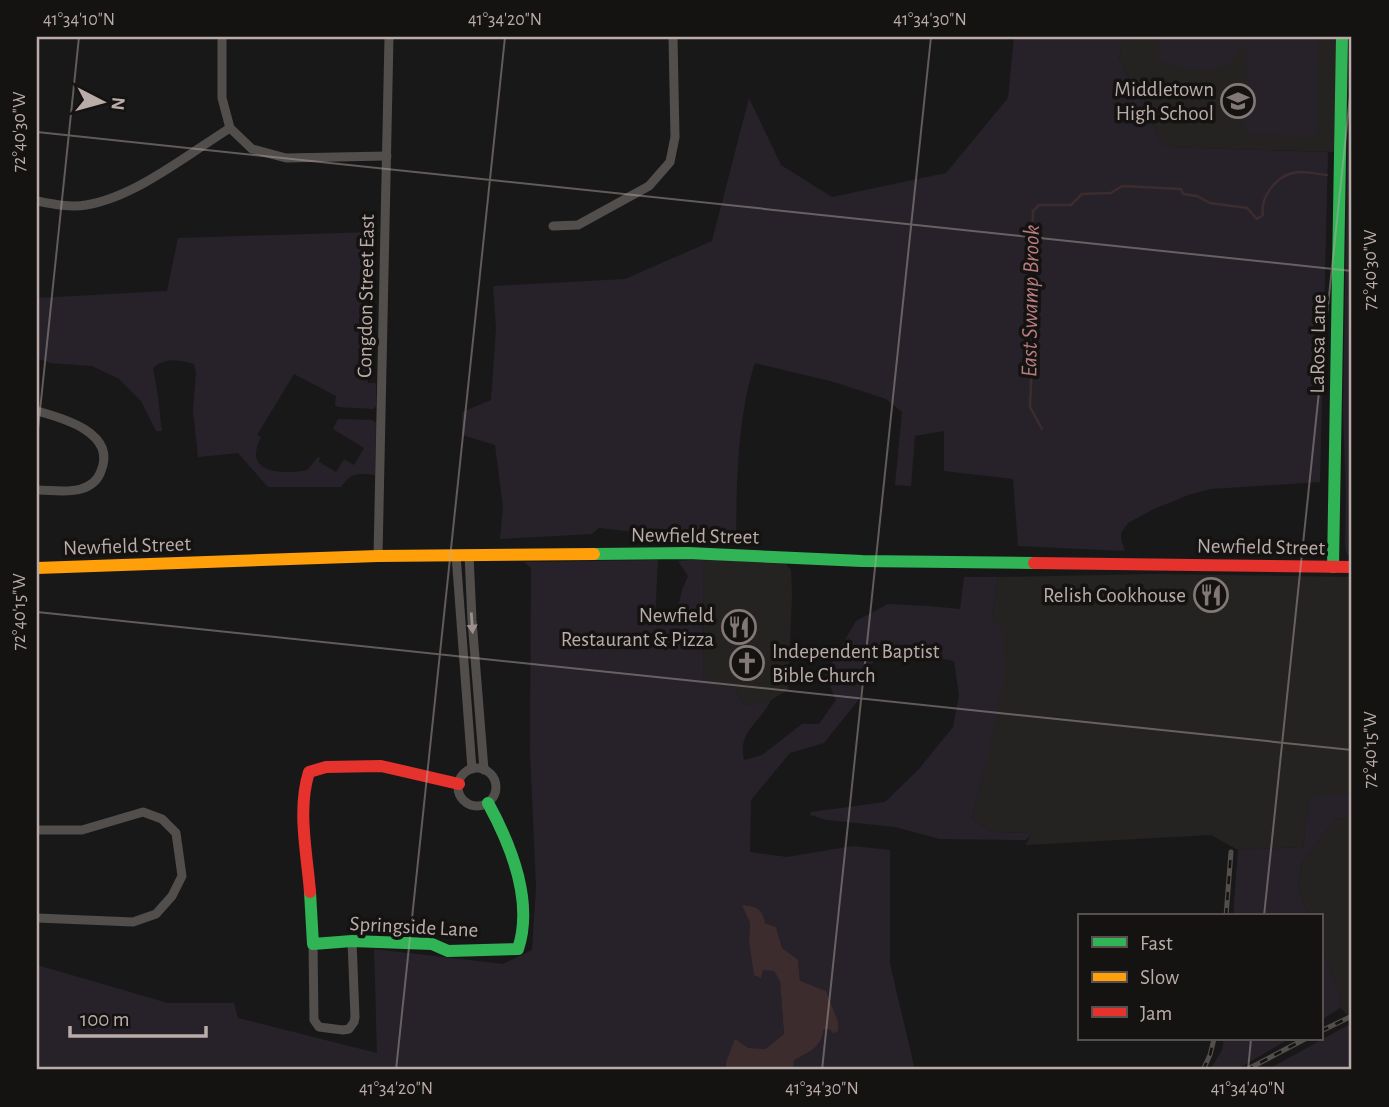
<svg xmlns="http://www.w3.org/2000/svg" width="1389" height="1107" font-family="'Alegreya Sans',sans-serif">
  <style>
    .built { fill: #252322 }
    .green { fill: #27222a }
    .water { fill: #3d2c2d }
    .lines { fill: none; stroke-linecap: round; stroke-linejoin: round }
    .stream { stroke: #3d2c2d; stroke-width: 2.5 }
    .street { stroke: #524e4c; stroke-width: 9 }
    .fast { stroke: #30b455; stroke-width: 12 }
    .slow { stroke: #ff9f0a; stroke-width: 12 }
    .jam { stroke: #e5322d; stroke-width: 12 }
    .rail-casing { stroke: #514e4c; stroke-width: 5 }
    .rail { stroke: #151312; stroke-width: 2.5; stroke-dasharray: 8; stroke-linecap: butt }
    .oneway { fill: #9b908c }
    .ticks { fill: none; stroke: #baaca8; stroke-width: 2; stroke-opacity: 0.45 }
    .labels { text-anchor: middle; dominant-baseline: central; stroke-width: 7; stroke-linejoin: round; paint-order: stroke }
    .poi-label { font-size: 21px; fill: #baaca8; stroke: #151312; text-anchor: end }
    .street-label { font-size: 21px; fill: #baaca8; stroke: #151312 }
    .water-label { font-size: 23px; font-style: italic; fill: #b87d80; stroke: #151312 }
    .neatline { fill: none; stroke: #baaca8; stroke-width: 2.5 }
    .ticks-label { font-size: 18px; text-anchor: middle; fill: #baaca8 }
  </style>
  <rect width="100%" height="100%" fill="#191818"/>
  <g class="built">
    <path d="M1123,37H1337L1335,152L1164,147L1119,59Z"/>
    <path d="M704,559L786,564L791,570L792,596L788,690L771,700L746,706L739,698L735,687L725,686L712,683L703,675Z"/>
    <path d="M1153,574L1352,577V793L1310,798L1303,847L1238,850L1211,835L1026,845L1031,833L994,832L971,819L985,769L992,617L998,577Z"/>
    <path d="M1352,817V1019L1340,1008L1341,1000L1321,947V916H1309L1298,890L1301,864L1328,828L1338,819Z"/>
  </g>
  <g class="green">
    <path d="M1014,37H1123L1119,59L1164,147L1328,152L1320,482L1211,489L1191,494L1154,509L1128,523L1121,533V539L1125,551L1018,546L1013,479L944,471V431L915,436L911,486L895,485L902,412L886,399L834,382L755,363C737,419 737,479 736,538L711,540L599,528L592,534L500,539L503,507L495,445L462,435V412L491,400L496,328L493,286L625,279L712,241L749,98L781,165L832,197L946,173L1008,98Z"/>
    <path d="M1161,37H1318L1316,135L1245,134L1247,39C1244,43 1242,49 1238,53C1216,80 1187,68 1158,60Z"/>
    <path d="M1352,41V558C1346,555 1345,549 1345,543L1346,494L1343,412L1349,46Z"/>
    <path d="M374,232L368,383H376V406L373,409L338,407L335,405L336,396L294,374L257,435L261,437C258,444 254,453 257,460C263,475 295,473 307,470L318,457L320,458L319,462L336,472L344,459L354,465L364,448L333,429L338,419L372,420L376,423L375,475C358,474 353,471 341,487H268L238,453L198,457L193,410L196,373L194,364C178,360 166,357 153,368L157,390L162,431H156L141,401L119,379L92,366L50,363L37,358V298L167,291L178,238Z"/>
    <path d="M704,559L703,675C713,684 722,686 735,687L739,698L746,706L771,700C760,723 737,732 744,760L762,755L802,724H819L836,700L825,674L856,621L888,604L929,606L960,609L964,577H998L992,617L1002,628L1005,669L985,769L971,819L994,832L1032,833L1026,840L940,839L895,827L827,820L810,815L811,812L885,802L919,769L953,727L959,695L954,661L907,652L879,650L862,683L859,699L824,743L790,753L751,800L750,852L787,857L853,846L890,850V964L915,1070H793L794,1060L811,1051L822,1030L829,1029L800,981L798,961L782,948L776,927L765,923L743,906L750,923L749,940L763,969L774,971L780,980L784,1034L765,1049H733L726,1062V1070H37V965L168,1003H234L238,1018L377,1053L374,949L503,964L532,950L536,887L530,751L531,568L524,562L658,560L655,620L676,617L682,590L688,576L678,561Z"/>
    <path d="M1352,793V817L1338,819L1328,828L1301,864L1298,890L1309,916H1233L1238,850L1303,847L1310,797Z"/>
    <path d="M1321,947L1341,1000L1340,1008L1321,1020Z"/>
    <path d="M1352,1023V1070H1267Z"/>
    <path d="M1224,1039H1289L1236,1070H1210L1222,1050Z"/>
  </g>
  <path class="water" d="M742,905C757,907 762,908 765,923L776,927L782,948L798,960L800,981L826,991L838,1022V1031L833,1033L829,1029L823,1030C822,1047 808,1053 794,1060L793,1070H726V1062L735,1039L748,1048L765,1049L784,1034L780,981L774,971L763,970L761,978L754,975L749,940L750,923Z"/>
  <g class="lines">
    <path class="stream" d="M1042,429L1030,407L1032,360L1031,260L1033,211L1039,205H1071L1082,194L1111,193L1122,186L1181,189L1183,194L1197,196L1210,203L1247,208L1257,219L1263,215C1260,198 1275,177 1293,173C1302,170 1316,174 1327,175"/>
    <g class="street">
      <path d="M222,37V98L230,128L252,149L286,158L387,156"/>
      <path d="M37,201C52,204 71,208 86,205C135,197 187,155 230,128"/>
      <path d="M553,226L578,225L649,186L670,162L675,137L673,37"/>
      <path d="M37,411C63,418 117,433 101,471C98,480 91,486 81,489C68,493 50,490 37,490"/>
      <path d="M456,555L472,769"/>
      <path d="M469,555L472,620L484,770"/>
      <path d="M378,556L389,37"/>
      <circle cx="477" cy="787" r="19"/>
      <path d="M37,830H82L143,812L162,819L176,833L182,876L172,896L156,914L133,922L37,918"/>
      <path d="M313,944L314,1020L319,1027L343,1030L349,1029L354,1022L355,1017L352,941"/>
    </g>
    <g class="fast">
      <path d="M594,554L688,553L862,561L1034,563"/>
      <path d="M1333,567L1342,37"/>
      <path d="M310,892L313,944L352,941L432,944L448,951L518,949C534,901 511,845 488,803"/>
    </g>
    <path class="slow" d="M37,568L378,556L594,554"/>
    <g class="jam">
      <path d="M1034,563L1352,567"/>
      <path d="M310,892C307,853 297,810 309,772L326,767L381,766L459,784"/>
    </g>
    <g class="rail-casing">
      <g id="rail">
        <path d="M1226,916L1231,852"/>
        <path d="M1321,1031L1352,1016"/>
        <path d="M1203,1070L1210,1055L1214,1039"/>
        <path d="M1246,1070L1305,1039"/>
      </g>
    </g>
    <use href="#rail" class="rail"/>
  </g>
  <defs><path id="oneway-solid" d="M-6-.8H1V-3.2L6.5 0L1 3.2V.8H-6Z" transform="scale(1.75)"/></defs>
  <use class="oneway" href="#oneway-solid" transform="translate(472 623) rotate(86)"/>
  <path class="ticks" d="M37,132L1352,271M37,439L79,37M37,612L1352,750M1264,916L1352,77M396,1070L505,37M822,1070L931,37M1248,1070L1251,1039"/>
  <defs>
    <g id="school-ring" transform="scale(1.75)"><circle r="9.5" fill="#151312" stroke="#827876" stroke-width="1.5"/><path d="M0-5L7-2L0 1L-7-2ZM-4 1L0 2.5L4 1V4Q0 6-4 4Z" fill="#827876"/></g>
    <g id="restaurant-ring" transform="scale(1.75)"><circle r="9.5" fill="#151312" stroke="#827876" stroke-width="1.5"/><path d="M-5-6h1v4h1v-4h1v4h1v-4h1v5L-1.5 .5V6h-2V.5L-5-1ZM5-6V6H3V1.5H1.5Q1.5-4 5-6Z" fill="#827876"/></g>
    <g id="church-ring" transform="scale(1.75)"><circle r="9.5" fill="#151312" stroke="#827876" stroke-width="1.5"/><path d="M-1.2-6h2.4v3.5h3.3v2.4h-3.3V6h-2.4V-.1h-3.3v-2.4h3.3Z" fill="#827876"/></g>
  </defs>
  <g fill-rule="evenodd">
    <use href="#school-ring" x="1238" y="101"/>
    <use href="#restaurant-ring" x="1211" y="595"/>
    <use href="#restaurant-ring" x="739" y="627"/>
    <use href="#church-ring" x="747" y="663"/>
  </g>
  <g class="labels">
    <g class="poi-label">
      <text x="1214" y="89">Middletown<tspan x="1214" dy="24">High School</tspan></text>
      <text x="1186" y="595">Relish Cookhouse</text>
      <text x="714" y="615">Newfield<tspan x="714" dy="24">Restaurant &amp; Pizza</tspan></text>
      <text x="772" y="651" text-anchor="start">Independent Baptist<tspan x="772" dy="24">Bible Church</tspan></text>
    </g>
    <g class="street-label">
      <text transform="translate(366 296) rotate(-89)">Congdon Street East</text>
      <text transform="translate(1318 344) rotate(-89)">LaRosa Lane</text>
      <text transform="translate(695 536) rotate(1)">Newfield Street</text>
      <text transform="translate(127 546) rotate(-2)">Newfield Street</text>
      <text transform="translate(1261 547) rotate(1)">Newfield Street</text>
      <text transform="translate(414 927) rotate(3)">Springside Lane</text>
    </g>
    <g class="water-label">
      <text transform="translate(1031 301) rotate(-89)">East Swamp Brook</text>
    </g>
  </g>
  <rect width="1389" height="1107" fill="none" stroke="#151312" stroke-width="77"/>
  <rect x="1078" y="914" width="245" height="126" fill="#151312" stroke="#57504e" stroke-width="2"/>
  <rect x="1092" y="937" width="35" height="10" fill="#30b455" stroke="#57504e" stroke-width="2"/>
  <text x="1140" y="950" font-size="21" fill="#baaca8">Fast</text>
  <rect x="1092" y="972" width="35" height="10" fill="#ff9f0a" stroke="#57504e" stroke-width="2"/>
  <text x="1140" y="984" font-size="21" fill="#baaca8">Slow</text>
  <rect x="1092" y="1007" width="35" height="10" fill="#e5322d" stroke="#57504e" stroke-width="2"/>
  <text x="1140" y="1020" font-size="21" fill="#baaca8">Jam</text>
  <g transform="translate(102 102) rotate(96)" stroke="#151312" stroke-width="5" paint-order="stroke">
  <path d="M0-5L12 26L0 18L-12 26Z" fill="#baaca8"/>
  <text y="-10" font-size="19" font-weight="bold" text-anchor="middle" fill="#baaca8">N</text>
  </g>
  <path d="M70 1026v10h136v-10" fill="none" stroke="#baaca8" stroke-width="3.5"/>
  <text x="80" y="1026" font-size="21" fill="#baaca8" stroke="#151312" stroke-width="5" paint-order="stroke">100 m</text>
  <rect x="38" y="38" width="1312" height="1030" class="neatline"/>
  <g class="ticks-label">
    <text x="79" y="25">41°34'10"N</text>
    <text x="505" y="25">41°34'20"N</text>
    <text x="930" y="25">41°34'30"N</text>
    <text transform="translate(19 132) rotate(-90)" y="6">72°40'30"W</text>
    <text transform="translate(1370 270) rotate(-90)" y="6">72°40'30"W</text>
    <text transform="translate(19 612) rotate(-90)" y="6">72°40'15"W</text>
    <text transform="translate(1370 750) rotate(-90)" y="6">72°40'15"W</text>
    <text x="396" y="1094">41°34'20"N</text>
    <text x="822" y="1094">41°34'30"N</text>
    <text x="1248" y="1094">41°34'40"N</text>
  </g>
</svg>
